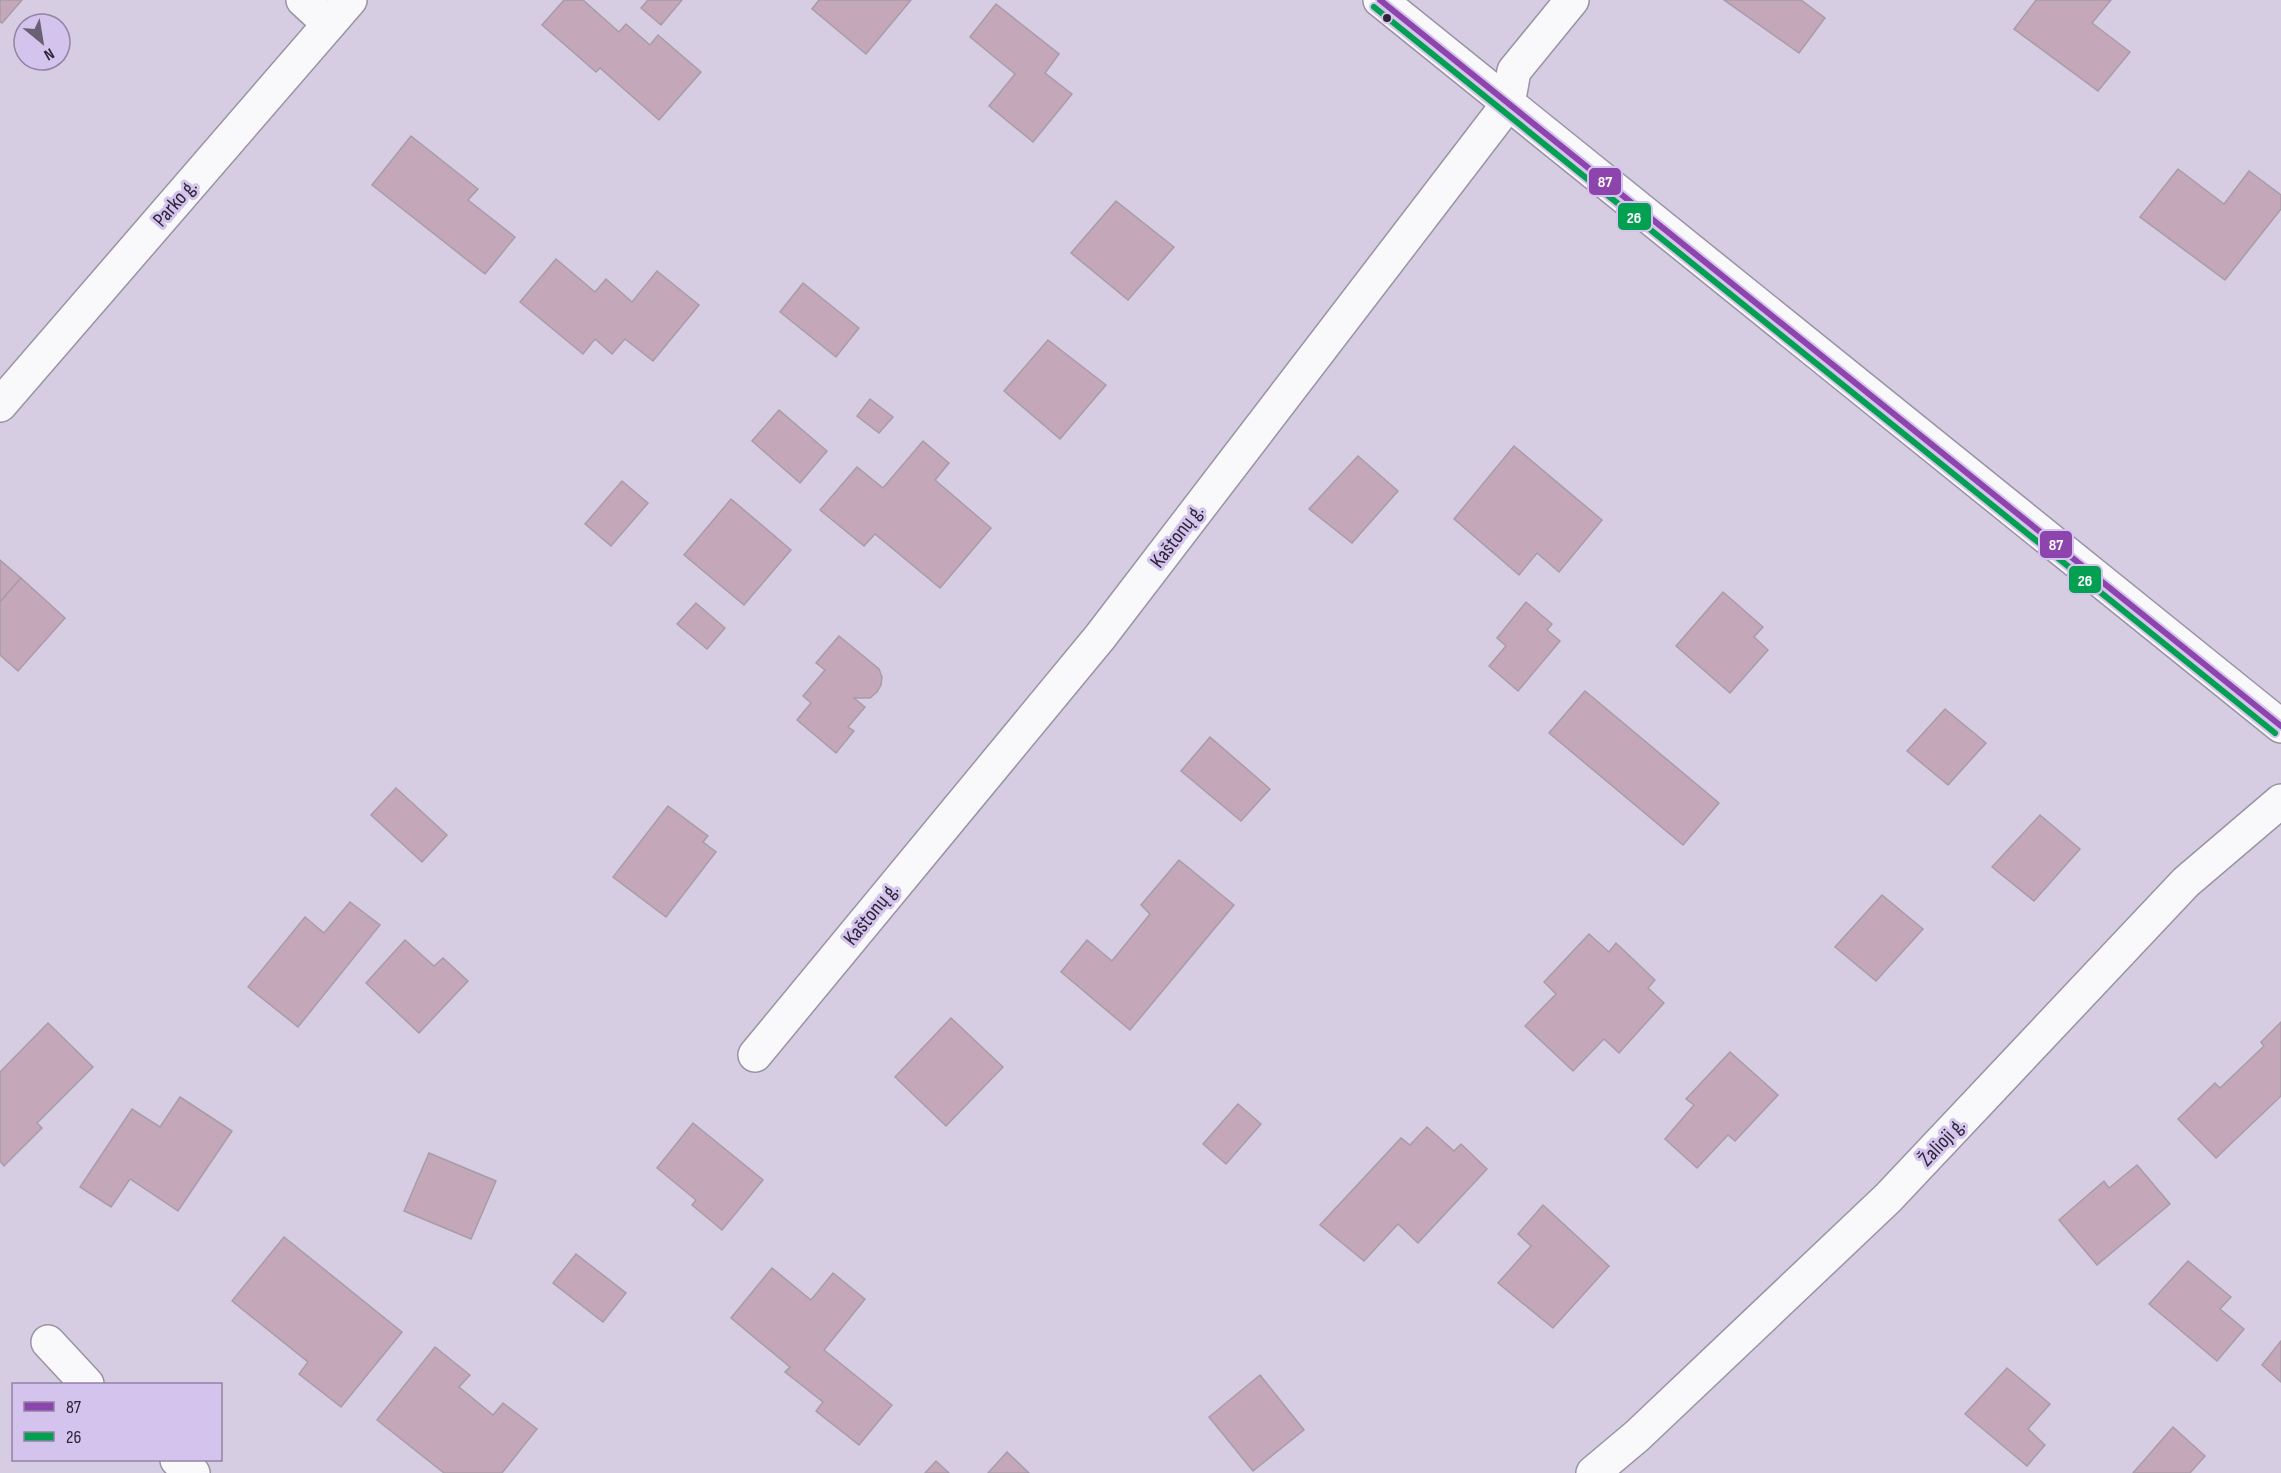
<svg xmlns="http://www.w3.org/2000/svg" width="2281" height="1473" font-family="'Sofia Sans Condensed',sans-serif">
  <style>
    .building { fill: #c4a7b9; stroke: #a89ca8; stroke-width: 1.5 }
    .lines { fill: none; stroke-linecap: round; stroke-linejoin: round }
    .minor-casing { stroke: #9a93a4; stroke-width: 36 }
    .minor { stroke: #f9f8fb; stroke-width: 33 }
    .bus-1-casing { stroke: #d4c3ed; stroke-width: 10 }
    .bus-2-casing { stroke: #d4c3ed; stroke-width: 10 }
    .bus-1 { stroke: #8e44ad; stroke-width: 6 }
    .bus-2 { stroke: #02a050; stroke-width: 6 }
    .bus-dot { fill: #2c2636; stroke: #d4c3ed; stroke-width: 2 }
    .labels { text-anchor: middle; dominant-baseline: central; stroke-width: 6; stroke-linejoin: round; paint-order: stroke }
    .street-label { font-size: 21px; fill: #2c2636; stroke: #d4c3ed }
    .line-badge { stroke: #d4c3ed; stroke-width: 2 }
    .badge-label { font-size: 16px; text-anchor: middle; font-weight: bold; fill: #fff }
  </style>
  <rect width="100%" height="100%" fill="#d6cde3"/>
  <g class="building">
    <path d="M0,0H22L2,23L0,22Z"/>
    <path d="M564,0H583L619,32L626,24L650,45L658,35L701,72L659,120L600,68L596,72L542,25Z"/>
    <path d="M648,0H682L661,25L641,8Z"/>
    <path d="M819,0H911L866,54L812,9Z"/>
    <path d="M1724,0H1801L1825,18L1799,53Z"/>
    <path d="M2036,0H2111L2092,23L2130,52L2098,91L2014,29Z"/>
    <path d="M996,4L1059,54L1045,73L1072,94L1033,142L989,106L1015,74L970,37Z"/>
    <path d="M411,136L478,189L468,200L515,237L485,274L372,185Z"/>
    <path d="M2178,169L2224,204L2249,171L2281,195V209L2225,280L2140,217Z"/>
    <path d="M1116,201L1174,247L1128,300L1071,253Z"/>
    <path d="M556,259L595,292L606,279L632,302L657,271L699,305L653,361L625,339L612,354L595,339L583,354L520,302Z"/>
    <path d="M803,283L859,328L836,357L780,312Z"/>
    <path d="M1048,340L1106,385L1060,439L1004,391Z"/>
    <path d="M870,399L893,417L879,433L857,416Z"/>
    <path d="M779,410L827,451L800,483L752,441Z"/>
    <path d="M923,441L949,463L935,480L991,528L940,588L875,534L864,546L820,510L857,467L883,488Z"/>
    <path d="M1514,446L1602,520L1559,572L1537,553L1519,575L1454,519Z"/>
    <path d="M1358,456L1398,491L1352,543L1309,509Z"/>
    <path d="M622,481L648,503L611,546L585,524Z"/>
    <path d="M731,499L791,550L744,605L684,555Z"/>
    <path d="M0,560L21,578L0,602Z"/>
    <path d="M21,578L65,618L18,671L0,655V602Z"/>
    <path d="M1723,592L1763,627L1754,637L1768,650L1730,693L1676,646Z"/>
    <path d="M1526,602L1552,624L1547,630L1560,641L1518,691L1489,666L1506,646L1497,638Z"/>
    <path d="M696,603L725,628L707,649L677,624Z"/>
    <path d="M839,636L879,669L882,677L881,685L877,692L870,698H854L865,707L848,727L854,731L836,753L797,720L811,703L803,696L825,670L816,663Z"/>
    <path d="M1585,691L1719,803L1683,845L1549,733Z"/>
    <path d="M1945,709L1986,743L1948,785L1907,751Z"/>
    <path d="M1210,737L1270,789L1241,821L1181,771Z"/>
    <path d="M396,788L447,835L422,862L371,815Z"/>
    <path d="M668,806L708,836L703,842L716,852L666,917L613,877Z"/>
    <path d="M2040,815L2080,849L2034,901L1992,867Z"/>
    <path d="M1179,860L1234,905L1130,1030L1061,972L1087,940L1112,961L1150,914L1141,905Z"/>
    <path d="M1882,895L1923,929L1876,981L1835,947Z"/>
    <path d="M350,902L380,925L298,1027L248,987L305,917L324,933Z"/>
    <path d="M1589,934L1609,952L1616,943L1655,980L1648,988L1664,1003L1619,1053L1604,1039L1573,1071L1525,1026L1556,994L1544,982Z"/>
    <path d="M405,940L434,966L443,958L468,981L419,1033L366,983Z"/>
    <path d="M951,1018L1003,1067L946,1126L895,1077Z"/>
    <path d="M2281,1022V1096L2216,1158L2178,1119L2215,1083L2220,1088L2264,1046L2261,1042Z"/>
    <path d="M48,1023L93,1067L37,1123L42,1128L4,1166L0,1161V1072Z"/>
    <path d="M1730,1052L1778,1095L1735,1141L1728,1135L1697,1168L1665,1139L1694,1105L1686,1099Z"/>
    <path d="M180,1097L232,1131L178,1211L130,1179L111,1207L80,1187L132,1109L160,1127Z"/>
    <path d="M1238,1104L1261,1124L1226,1164L1203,1144Z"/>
    <path d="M693,1123L763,1180L722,1230L692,1205L696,1200L657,1168Z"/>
    <path d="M1427,1127L1454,1151L1461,1144L1487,1169L1418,1243L1398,1224L1364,1261L1320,1225L1401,1138L1410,1145Z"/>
    <path d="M429,1153L496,1181L471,1239L404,1211Z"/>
    <path d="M2137,1165L2170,1204L2097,1265L2059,1220L2104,1181L2109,1188Z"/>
    <path d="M1543,1205L1609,1266L1553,1328L1498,1283L1531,1246L1518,1234Z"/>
    <path d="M284,1237L402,1332L341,1407L299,1374L308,1362L232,1301Z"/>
    <path d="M576,1254L626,1293L603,1322L553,1283Z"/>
    <path d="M2188,1261L2231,1297L2220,1309L2244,1329L2217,1361L2149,1304Z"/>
    <path d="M772,1268L811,1300L833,1273L865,1299L824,1350L892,1405L859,1445L816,1411L823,1402L785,1372L790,1367L731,1318Z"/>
    <path d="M2281,1341V1382L2262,1365Z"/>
    <path d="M435,1347L470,1375L459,1387L493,1415L503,1403L537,1429L502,1473H444L377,1420Z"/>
    <path d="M2007,1368L2050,1404L2028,1429L2045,1445L2027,1466L1965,1414Z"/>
    <path d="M1260,1375L1304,1430L1253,1471L1209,1417Z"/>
    <path d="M2173,1427L2205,1456L2190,1473H2133Z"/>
    <path d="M1007,1452L1029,1473H988Z"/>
    <path d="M936,1461L949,1473H925Z"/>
  </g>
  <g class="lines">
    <g class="minor-casing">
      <g id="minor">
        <path d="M303,0L329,24"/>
        <path d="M1380,0L2281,726"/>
        <path d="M0,405L350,0"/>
        <path d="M755,1055L1100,637L1508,104L1514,71L1572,0"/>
        <path d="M48,1342L87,1384"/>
        <path d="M177,1460L193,1473"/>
        <path d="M1593,1473L1637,1436L1888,1198L2186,882L2281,801"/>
      </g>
    </g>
    <use href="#minor" class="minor"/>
    <g class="bus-1-casing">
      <path id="bus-1" d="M1380,0L2281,726"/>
    </g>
    <g class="bus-2-casing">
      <path id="bus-2" d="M1374,7L2275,733"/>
    </g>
    <use href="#bus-1" class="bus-1"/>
    <use href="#bus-2" class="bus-2"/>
  </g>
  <circle class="bus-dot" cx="1387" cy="18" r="5"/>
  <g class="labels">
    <g class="street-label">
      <text transform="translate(175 203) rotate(-49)">Parko g.</text>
      <text transform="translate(1177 536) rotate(-53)">Kaštonų g.</text>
      <text transform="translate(871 914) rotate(-51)">Kaštonų g.</text>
      <text transform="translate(1942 1142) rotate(-47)">Žalioji g.</text>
    </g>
  </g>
  <g class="line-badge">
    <rect x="1588" y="167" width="34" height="29" rx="6" fill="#8e44ad"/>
    <rect x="1617" y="202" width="35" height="29" rx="6" fill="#02a050"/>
    <rect x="2039" y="530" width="34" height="29" rx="6" fill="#8e44ad"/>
    <rect x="2068" y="565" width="34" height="29" rx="6" fill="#02a050"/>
  </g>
  <g class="badge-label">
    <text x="1605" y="187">87</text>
    <text x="1634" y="223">26</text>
    <text x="2056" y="550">87</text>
    <text x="2085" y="586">26</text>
  </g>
  <rect x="12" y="1383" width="210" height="78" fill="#d4c3ed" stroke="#9184a4" stroke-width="1.5"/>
  <rect x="24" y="1402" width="30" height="9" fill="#8e44ad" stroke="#9184a4" stroke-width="1.5"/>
  <text x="66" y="1413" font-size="18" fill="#2c2636">87</text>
  <rect x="24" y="1432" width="30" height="9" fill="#02a050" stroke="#9184a4" stroke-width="1.5"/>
  <text x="66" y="1443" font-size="18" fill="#2c2636">26</text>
  <g transform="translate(42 42) rotate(150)"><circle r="28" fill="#d4c3ed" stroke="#9184a4" stroke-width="1.5"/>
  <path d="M0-4.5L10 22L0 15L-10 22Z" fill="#686073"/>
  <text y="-9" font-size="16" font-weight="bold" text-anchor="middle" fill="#2c2636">N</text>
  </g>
</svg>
